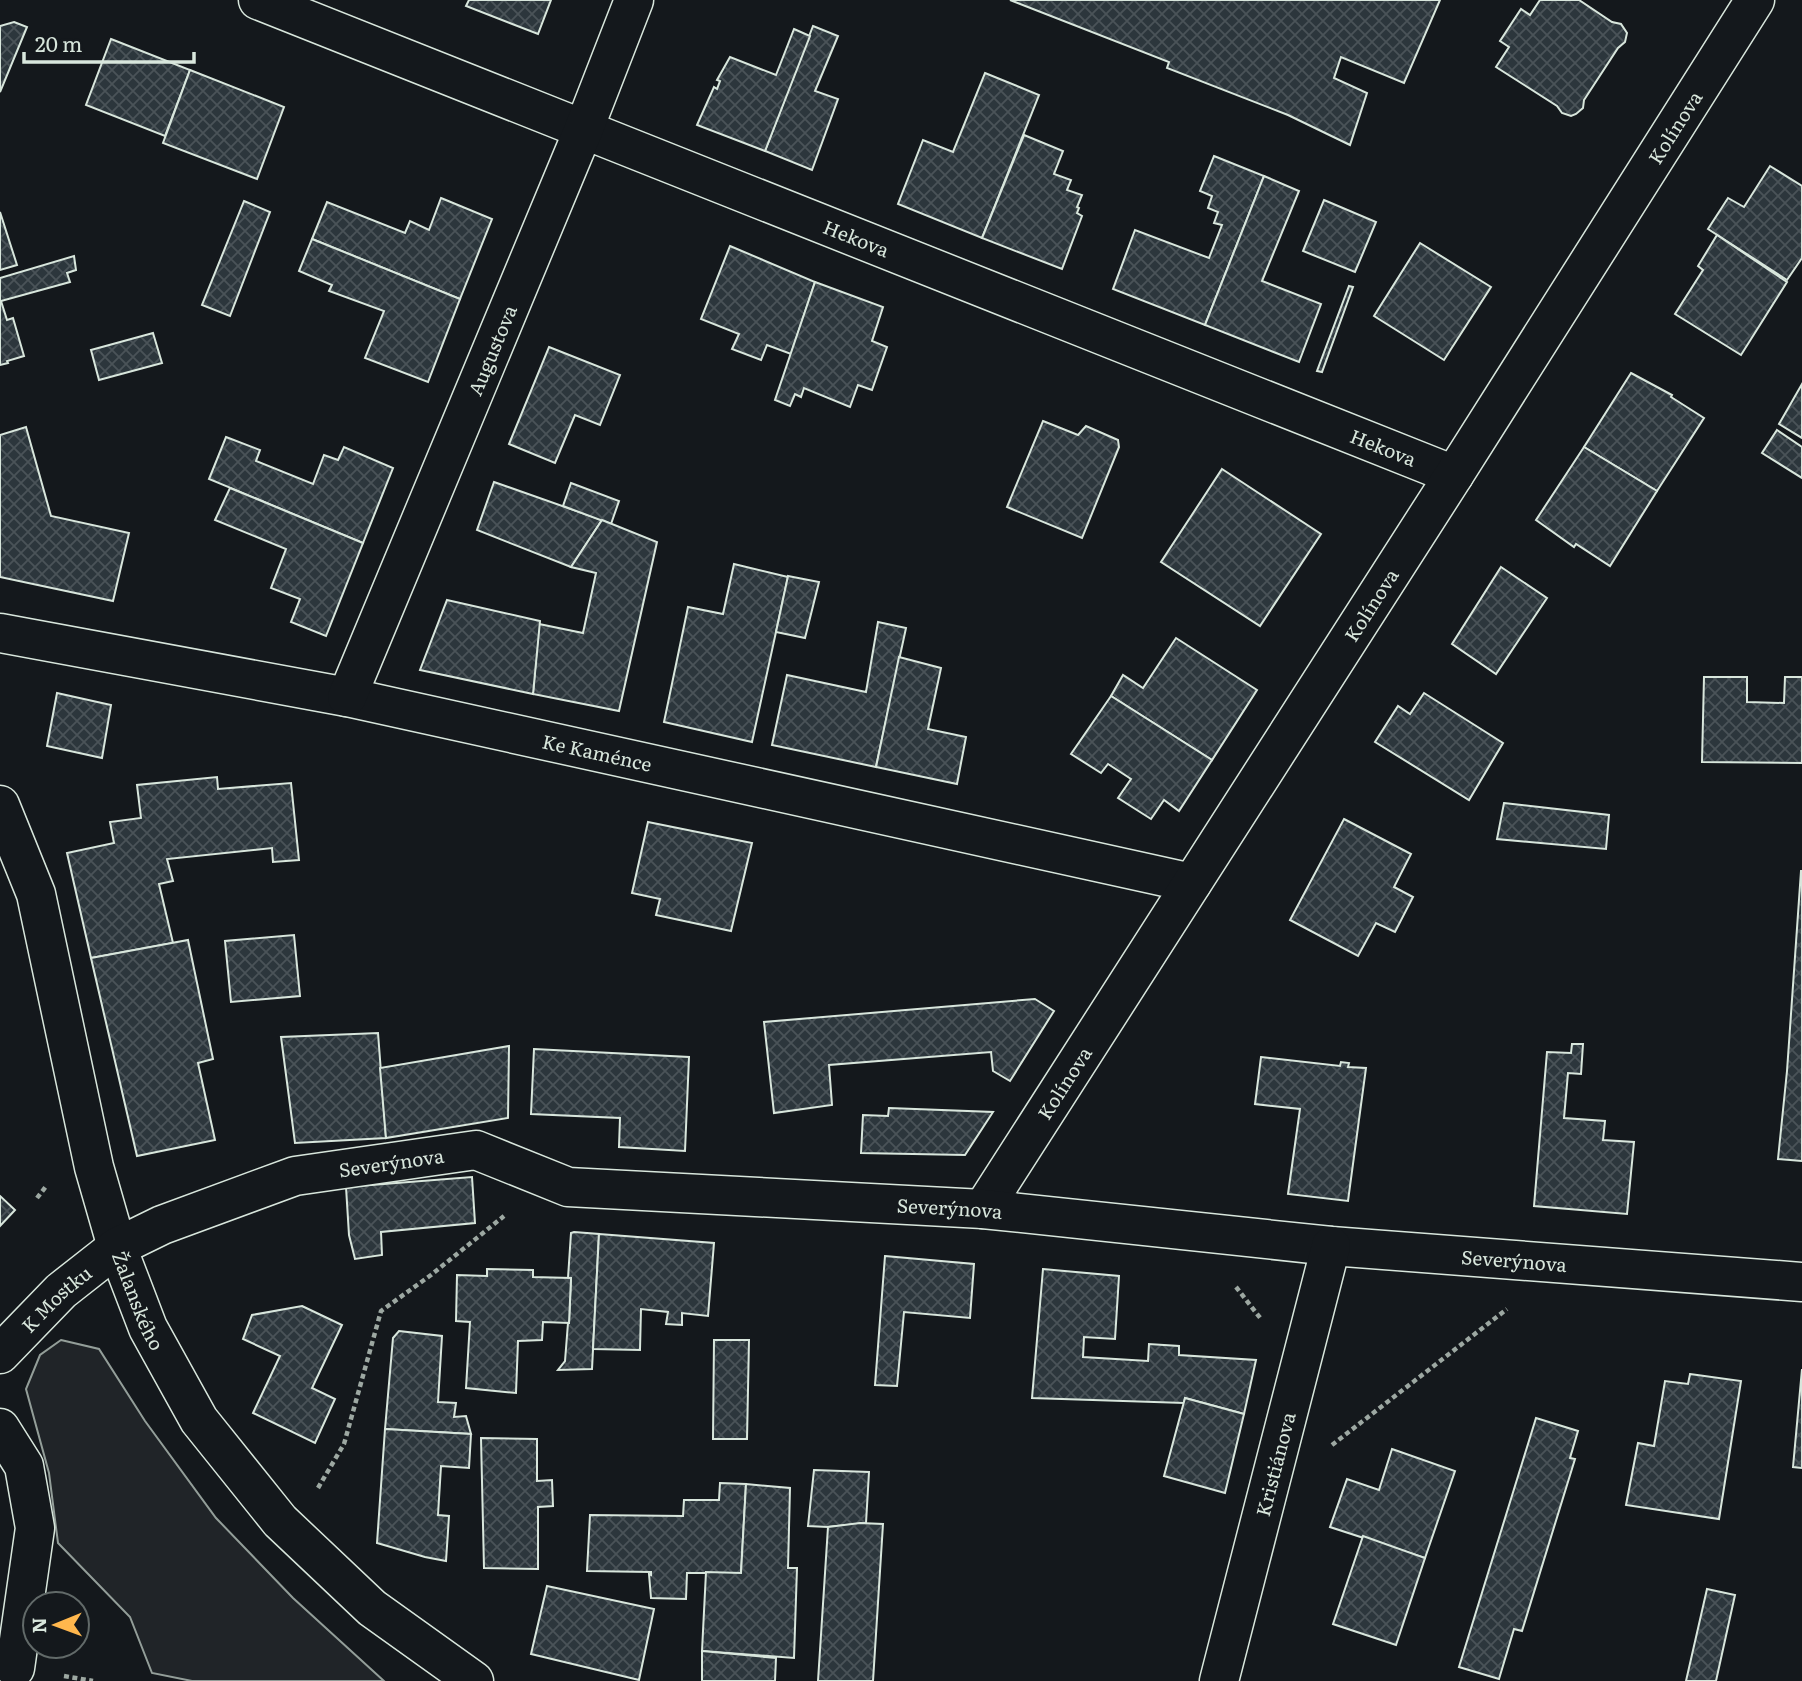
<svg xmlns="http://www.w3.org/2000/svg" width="1802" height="1681" font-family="Literata,serif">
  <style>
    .green { fill: #202428; stroke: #939e99; stroke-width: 2 }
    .building { fill: url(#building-cross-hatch); stroke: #d8e6dc; stroke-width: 2 }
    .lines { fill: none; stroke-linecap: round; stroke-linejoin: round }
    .minor-casing { stroke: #d8e6dc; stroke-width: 41 }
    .path { stroke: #9da8a2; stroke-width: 4.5; stroke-dasharray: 5 3.5; stroke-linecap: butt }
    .minor { stroke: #14181c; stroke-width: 38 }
    .labels { text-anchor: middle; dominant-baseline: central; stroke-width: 5; stroke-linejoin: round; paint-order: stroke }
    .street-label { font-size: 19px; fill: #d8e6dc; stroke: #14181c }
  </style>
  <defs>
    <pattern id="building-cross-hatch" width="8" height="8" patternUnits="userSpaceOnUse" patternTransform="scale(1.75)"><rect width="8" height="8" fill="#2c363c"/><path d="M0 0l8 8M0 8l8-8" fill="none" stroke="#4a5358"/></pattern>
  </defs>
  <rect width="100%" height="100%" fill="#14181c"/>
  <path class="green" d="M61,1340L99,1349L145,1421L216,1518L293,1598L384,1681H192L152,1673L130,1617L58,1543L49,1473L26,1389L40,1355Z"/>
  <g class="building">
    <path d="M469,0H551L538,34L466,6Z"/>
    <path d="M1010,0H1440L1404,83L1341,57L1334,78L1367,93L1350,145L1288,115L1167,68L1169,62Z"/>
    <path d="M1540,0H1579L1612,22L1621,24L1627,33L1625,42L1618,48L1584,100L1583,108L1576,114L1571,116L1562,113L1557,106L1496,67L1509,47L1500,41L1521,9L1530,15Z"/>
    <path d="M14,22L27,27L0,92V26Z"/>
    <path d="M813,26L838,36L815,91L838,99L812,170L765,151Z"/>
    <path d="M794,29L810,36L765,151L697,125L714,87L717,89L720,81L717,80L730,57L776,75Z"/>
    <path d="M111,39L190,70L165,136L86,105Z"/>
    <path d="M190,70L284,107L257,179L163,143Z"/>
    <path d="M985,73L1039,95L982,238L898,204L923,140L953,152Z"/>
    <path d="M1024,135L1063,151L1054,174L1071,180L1067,190L1082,195L1077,207L1079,208L1077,213L1082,216L1062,269L982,238Z"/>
    <path d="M1214,156L1264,176L1205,325L1113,289L1135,230L1209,258L1222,225L1214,223L1218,212L1208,208L1212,196L1200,191Z"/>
    <path d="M1770,166L1802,186V258L1787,280L1708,229L1728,198L1744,207Z"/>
    <path d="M1264,176L1299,191L1262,281L1321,304L1299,362L1205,325Z"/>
    <path d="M441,198L492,219L460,299L312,239L327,202L405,233L410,221L429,230Z"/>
    <path d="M1324,200L1376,222L1355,272L1303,251Z"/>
    <path d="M244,201L270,212L230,316L202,305Z"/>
    <path d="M0,212L17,265L0,270Z"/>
    <path d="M1717,235L1787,282L1741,355L1675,314L1703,270L1698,266Z"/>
    <path d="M312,239L460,299L428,382L365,358L384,311L329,291L332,285L299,271Z"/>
    <path d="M1420,243L1491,287L1444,360L1374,316Z"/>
    <path d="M730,246L815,282L791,354L767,345L761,360L732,349L739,334L701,319Z"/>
    <path d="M74,256L76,270L67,273L70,282L1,301L7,320L13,318L24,356L7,361L8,363L0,365V278Z"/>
    <path d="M815,282L883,307L872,341L887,347L872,390L858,385L850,407L804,388L801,397L795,394L790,406L775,400Z"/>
    <path d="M1349,286L1353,287L1322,372L1317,371Z"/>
    <path d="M153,333L162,363L99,380L91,350Z"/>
    <path d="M549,347L620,375L600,425L575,415L555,463L509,444Z"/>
    <path d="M1631,373L1672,395L1671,397L1704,418L1657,491L1584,447Z"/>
    <path d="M1802,384V438L1779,424Z"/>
    <path d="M1043,421L1078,435L1086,426L1118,440L1119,447L1082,538L1007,507Z"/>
    <path d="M26,427L51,516L129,533L113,601L0,577V435Z"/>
    <path d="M1777,430L1802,447V478L1762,453Z"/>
    <path d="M226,437L260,450L256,461L313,484L324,455L338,460L344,447L393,468L363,543L209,479Z"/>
    <path d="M1584,447L1657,491L1610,566L1576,544L1574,547L1536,520Z"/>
    <path d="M1222,469L1321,534L1260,626L1161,562Z"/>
    <path d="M494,482L602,520L571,567L477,530Z"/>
    <path d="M571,483L619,501L611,524L563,506Z"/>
    <path d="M230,488L363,543L326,636L291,622L300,599L271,588L286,549L215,520Z"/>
    <path d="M602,520L657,542L619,711L533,694L539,624L583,633L596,573L571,567Z"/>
    <path d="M734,564L788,577L752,742L664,722L688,607L723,614Z"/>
    <path d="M1501,567L1547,598L1496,674L1452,644Z"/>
    <path d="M788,576L819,582L805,638L776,632Z"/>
    <path d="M447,600L540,621L533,694L420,670Z"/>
    <path d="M878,622L906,628L876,767L772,745L787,675L866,692Z"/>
    <path d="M1176,638L1257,690L1212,760L1111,696L1123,675L1143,688Z"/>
    <path d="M899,657L941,668L928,729L966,737L957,784L876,767Z"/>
    <path d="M1704,677H1747V702L1784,703L1785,677H1802V763L1702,762Z"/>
    <path d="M57,693L111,705L102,758L47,746Z"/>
    <path d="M1424,693L1503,743L1469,800L1375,742L1398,706L1410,714Z"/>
    <path d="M1111,696L1212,760L1179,811L1164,800L1151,819L1118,798L1131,779L1108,764L1101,773L1071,754Z"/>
    <path d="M217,777L218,789L291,783L299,860L273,862L272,848L167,859L173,881L159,884L173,943L91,958L67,853L114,843L110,822L141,818L137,785Z"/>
    <path d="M1504,803L1609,815L1606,849L1497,839Z"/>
    <path d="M1344,819L1411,854L1394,887L1413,897L1395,932L1376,923L1358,956L1290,920Z"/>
    <path d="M648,822L752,843L731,931L656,915L660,899L632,893Z"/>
    <path d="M1801,871H1802V1161L1778,1159L1787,1071Z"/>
    <path d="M294,935L300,996L231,1002L225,941Z"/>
    <path d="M188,940L213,1059L198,1063L215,1140L137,1156L91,958Z"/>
    <path d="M1035,999L1054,1011L1010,1081L993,1071L991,1052L829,1065L832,1105L774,1113L764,1022Z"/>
    <path d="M378,1033L386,1138L295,1143L281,1037Z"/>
    <path d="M1572,1044H1583L1581,1074L1568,1073L1564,1118L1605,1121L1603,1140L1634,1142L1627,1214L1534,1206L1547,1052L1571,1053Z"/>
    <path d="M509,1046L508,1118L386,1138L380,1068Z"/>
    <path d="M534,1049L689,1057L685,1151L619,1147L620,1118L531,1114Z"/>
    <path d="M1261,1057L1340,1066L1341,1062L1349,1063L1348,1067L1366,1068L1348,1201L1288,1194L1300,1109L1255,1104Z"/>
    <path d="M889,1108L993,1112L965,1155L861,1153L863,1115L888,1116Z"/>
    <path d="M472,1177L475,1223L381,1232L382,1255L355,1259L349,1235L346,1187Z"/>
    <path d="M0,1196L15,1210L0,1226Z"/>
    <path d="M574,1232L599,1234L592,1369L558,1370L565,1361L568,1323H569L571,1278H568L571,1233Z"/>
    <path d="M599,1234L714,1243L708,1316L682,1313V1325L666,1324L668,1312L641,1309L640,1350L593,1349Z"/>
    <path d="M885,1256L974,1264L970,1318L904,1312L897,1386L875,1385Z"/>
    <path d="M487,1269L533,1270V1277L571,1278L569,1323L543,1322L542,1340L518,1341L516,1393L466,1388L470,1322L456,1321L457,1275L487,1276Z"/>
    <path d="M1043,1269L1119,1276L1115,1339L1084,1337L1083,1357L1148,1361L1149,1344L1179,1346V1355L1256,1360L1244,1414L1185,1398L1184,1403L1032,1398Z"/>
    <path d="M302,1306L342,1325L312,1388L335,1399L315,1443L253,1413L280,1356L243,1339L252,1315Z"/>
    <path d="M399,1331L442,1336L438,1402L456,1403L454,1417L466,1416L471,1434L385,1429L393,1338Z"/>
    <path d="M714,1340H749L747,1439H713Z"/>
    <path d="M1802,1369V1468L1793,1467Z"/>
    <path d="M1690,1374L1741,1381L1719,1519L1626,1505L1638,1443L1654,1446L1665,1381L1688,1384Z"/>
    <path d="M1185,1398L1244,1414L1225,1493L1164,1476Z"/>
    <path d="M1536,1418L1578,1431L1570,1458L1575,1459L1522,1631L1514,1629L1499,1679L1459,1667Z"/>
    <path d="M385,1429L471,1434L469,1468L441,1466L438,1515L449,1516L446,1561L425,1557L377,1543Z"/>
    <path d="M481,1438L537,1439V1481L552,1480L553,1506L538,1507V1569L484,1568Z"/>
    <path d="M1392,1449L1455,1471L1425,1558L1330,1527L1347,1479L1379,1490Z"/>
    <path d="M814,1470L869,1472L866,1523L828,1527L808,1526Z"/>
    <path d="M720,1483L746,1484L741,1573H687L686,1599L651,1598L649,1574L651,1575V1572L587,1571L590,1515L683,1516L684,1500H719Z"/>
    <path d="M746,1484L790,1488L788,1568H797L794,1658L702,1651L706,1572L741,1573Z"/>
    <path d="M860,1523L883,1524L873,1681H818L828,1527Z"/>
    <path d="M1363,1536L1425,1558L1396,1645L1333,1624Z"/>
    <path d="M547,1586L654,1609L639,1680L531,1654Z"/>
    <path d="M1707,1589L1735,1595L1716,1681H1686Z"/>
    <path d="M702,1651L776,1658L775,1681H702Z"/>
  </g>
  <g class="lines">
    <g class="minor-casing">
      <g id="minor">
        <path id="s1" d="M258,0L1454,475"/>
        <path id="s2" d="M0,633L347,697L1192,883"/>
        <path id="s3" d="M347,697L583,131L634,0"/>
        <path id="s4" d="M0,805L36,894L94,1167L117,1247L148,1328L199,1420L280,1521L372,1608L474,1681"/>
        <path id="s5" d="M983,1209L1454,475L1755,0"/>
        <path id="s6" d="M0,1354L61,1291L117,1247L162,1225L295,1176L476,1150L568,1187L983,1209L1331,1246L1802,1282"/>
        <path d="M0,1428L24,1466L35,1528L15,1668"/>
        <path id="s7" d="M1219,1681L1331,1246"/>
      </g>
    </g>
    <g class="path">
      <path d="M37,1198L47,1185"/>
      <path d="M1236,1287L1261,1319"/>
      <path d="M1332,1445L1507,1309"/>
      <path d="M318,1488L344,1444L381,1311L431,1275L504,1216"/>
      <path d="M64,1676L93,1681"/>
    </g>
    <use href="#minor" class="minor"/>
  </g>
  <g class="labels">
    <g class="street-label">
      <text stroke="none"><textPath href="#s5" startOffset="1284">Kolínova</textPath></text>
      <text stroke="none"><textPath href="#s1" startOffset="644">Hekova</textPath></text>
      <text stroke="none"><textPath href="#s3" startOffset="376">Augustova</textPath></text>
      <text stroke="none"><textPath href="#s1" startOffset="1211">Hekova</textPath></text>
      <text stroke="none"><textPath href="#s5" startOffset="718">Kolínova</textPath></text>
      <text stroke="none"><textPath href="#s2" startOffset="609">Ke Kaménce</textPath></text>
      <text stroke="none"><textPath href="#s5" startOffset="150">Kolínova</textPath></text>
      <text stroke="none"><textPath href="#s6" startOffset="448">Severýnova</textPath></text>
      <text stroke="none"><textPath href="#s6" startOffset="1015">Severýnova</textPath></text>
      <text stroke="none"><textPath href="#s6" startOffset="1582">Severýnova</textPath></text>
      <text stroke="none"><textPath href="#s6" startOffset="79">K Mostku</textPath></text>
      <text stroke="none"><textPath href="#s4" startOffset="516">Žalanského</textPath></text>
      <text stroke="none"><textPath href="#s7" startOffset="224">Kristiánova</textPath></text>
    </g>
  </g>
  <g transform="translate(56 1625) rotate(269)"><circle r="33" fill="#14181c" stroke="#626a69" stroke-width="2"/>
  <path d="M0-5L12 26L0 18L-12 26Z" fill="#ffb74d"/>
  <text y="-10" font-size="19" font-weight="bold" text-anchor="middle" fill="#d8e6dc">N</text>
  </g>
  <path d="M24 52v10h170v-10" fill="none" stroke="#d8e6dc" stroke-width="3.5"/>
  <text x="35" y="52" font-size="21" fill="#d8e6dc" stroke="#14181c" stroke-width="5" paint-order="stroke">20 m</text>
</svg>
